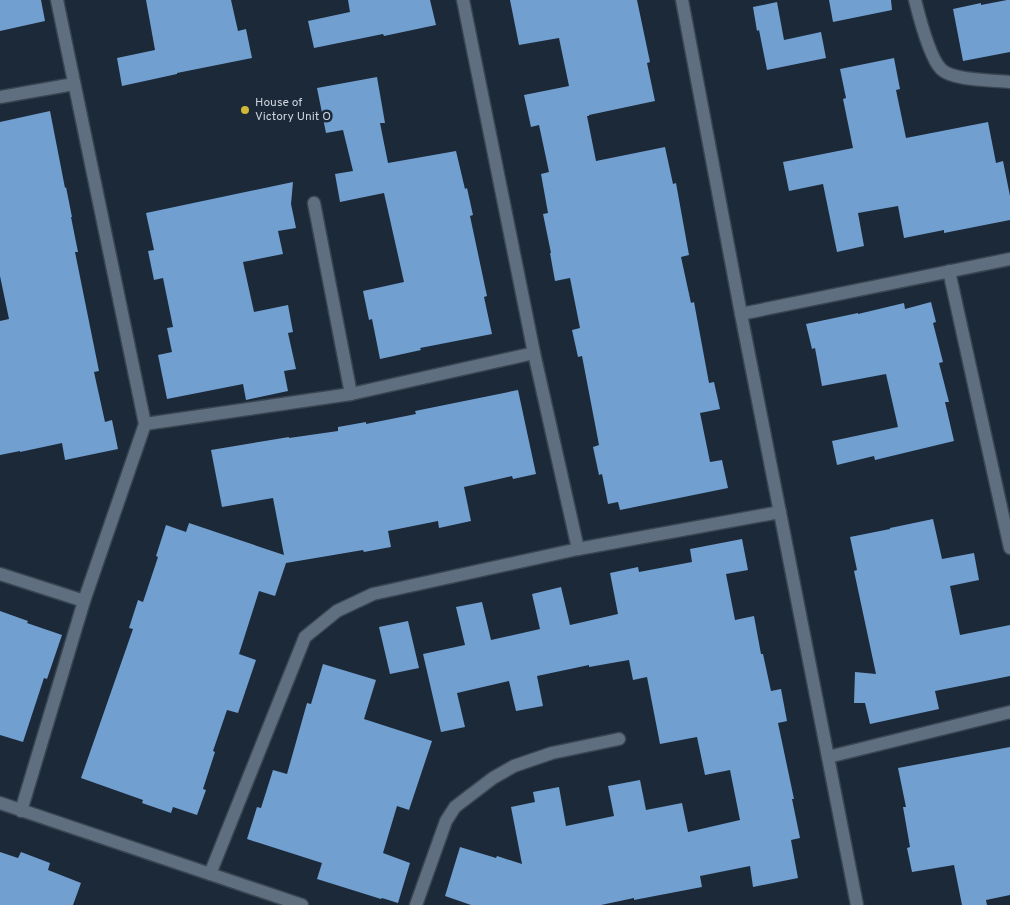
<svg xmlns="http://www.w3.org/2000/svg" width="1010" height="905" font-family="Overpass,sans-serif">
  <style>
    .building { fill: #719fd0 }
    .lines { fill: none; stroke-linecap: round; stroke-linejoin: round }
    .minor-casing { stroke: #394550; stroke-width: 15 }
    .minor { stroke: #5f6f80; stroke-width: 12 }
    .poi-dot { fill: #d0b736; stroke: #1c2938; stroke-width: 2 }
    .labels { text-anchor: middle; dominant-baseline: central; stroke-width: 5; stroke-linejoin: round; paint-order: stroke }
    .poi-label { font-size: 12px; fill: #ccd5df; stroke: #1c2938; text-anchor: start }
  </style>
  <rect width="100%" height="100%" fill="#1c2938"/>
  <g class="building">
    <path d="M0,0H41L45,21L0,31Z"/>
    <path d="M146,0H231L238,31L246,29L252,58L177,73V74L122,86L117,58L155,50Z"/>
    <path d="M348,0H430L436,25L384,36L383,34L314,48L308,21L350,12Z"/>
    <path d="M510,0H637L650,62L647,63L655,101L589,115V116H587L596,161L665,147L673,184L676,183L689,255L681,257L691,303L694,302L709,383L714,382L720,409L700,413L710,462L722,460L728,488L620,510L618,502L608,504L602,474L599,475L593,447L599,445L582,356L578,357L572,330L580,328L570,278L555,281L550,253H551L543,214L548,213L541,174L549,172L539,125L531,127L524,95L569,86L559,38L519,45Z"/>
    <path d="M829,0H891L892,10L833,22Z"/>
    <path d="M1007,0H1010V52L963,61L953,9L981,3V5Z"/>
    <path d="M777,2L784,40L821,32L826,58L767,70L759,30L757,31L753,7Z"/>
    <path d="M894,58L900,89L896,90L906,138L988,122L996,163L1003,161L1010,196V220L944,233V230L904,238L898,206L858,213L864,246L837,252L823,184L789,191L783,162L853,148L843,99L846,98L840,69Z"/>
    <path d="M377,77L385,123H380L388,163L456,151L465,189L467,188L473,215L470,216L487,296L484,297L492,334L420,348L421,350L380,359L372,319L369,320L363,291L404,282L384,193L340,202L335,174L353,171L343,130L326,133L317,88Z"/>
    <path d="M50,111L65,188L66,187L72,217H71L78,252H75L99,371L94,372L105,422L112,420L118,449L65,460L62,443L20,452V451L0,455V321L9,319L0,276V122Z"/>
    <path d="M293,182L291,204L296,228L278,231L283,254L243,262L254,312L288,305L293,332L288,333L296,369L284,371L288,391L246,400L243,384L167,399L158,355L172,352L167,328L173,327L163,278L154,280L148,251L154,250L146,213Z"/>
    <path d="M931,302L936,322L933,323L943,362L939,363L949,402H945L954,441L875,460L874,456L837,465L832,441L898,427L886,374L822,386L815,348L812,349L806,324L858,313V314L904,303L905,309Z"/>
    <path d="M518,390L536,474L513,479L512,476L464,487L471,521L439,528L438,521L388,531L391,547L364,552L363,550L286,563L275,596L259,591L239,654L256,660L238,713L227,710L213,751L215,752L203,789L206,790L197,815L173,807L171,813L142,803L143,800L81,778L133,629L129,628L138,600L143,602L158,557L156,556L166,525L186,532L189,523L284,555L273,498L222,507L211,450L289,437V438L338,431V427L366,422V424L416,414L415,411Z"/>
    <path d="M933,519L942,559L974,553L979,580L950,586L960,635L1010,625V676L935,691L939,709L870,724L865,703H854L855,672L876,674L854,571L857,570L850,537L890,529V528Z"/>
    <path d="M742,539L748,570L726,574L735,620L754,616L761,654H763L771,691L781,689L787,721L778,723L794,799H792L800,838L791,840L798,878L753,887L750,866L700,876L702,887L634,900V898L601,905H471L445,896L460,847L496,858L497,856L522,864L511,807L535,802L533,792L559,787L566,826L614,816L608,786L640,780L646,810L682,803L688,832L740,820L730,770L705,775L697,737L660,744L647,677L633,680L629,660L589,667V665L537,676L543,706L516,711L509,681L457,693L465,727L441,732L423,654L465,645L456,607L482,602L491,640L540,629L532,594L561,587L570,625L618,614L610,573L638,567L639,572L692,562L690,549Z"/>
    <path d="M0,611L28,621L27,623L62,635L47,679L44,678L23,742L0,735Z"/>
    <path d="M408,621L419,668L390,674L379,627Z"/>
    <path d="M323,664L376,680L364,719L432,741L409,810L397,806L383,853L410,863L398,903L382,898L381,899L317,879L322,863L247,839L257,807L261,808L273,770L287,774L307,703L311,704Z"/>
    <path d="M1010,747V895L986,900L987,905H962L954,865L912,872L907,848L910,847L903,807H906L898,768Z"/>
    <path d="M0,852L18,858L21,852L50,863L48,870L81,883L73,905H0Z"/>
  </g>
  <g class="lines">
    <g class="minor-casing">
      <g id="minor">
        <path d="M463,0L534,353L578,549"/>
        <path d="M682,0L741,314L857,905"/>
        <path d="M915,0C919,16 930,58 941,69C953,81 994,80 1010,82"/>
        <path d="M0,97L74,84"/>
        <path d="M314,203L351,394"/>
        <path d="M949,271L1010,548"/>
        <path d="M741,314L1010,259"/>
        <path d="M145,424L351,394L534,353"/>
        <path d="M0,574L84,601"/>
        <path d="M828,757L1010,712"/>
        <path d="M0,803L302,905"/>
        <path d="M21,811L84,601L145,424L57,0"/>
        <path d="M210,874L305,637L337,611L373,594L578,549L780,512"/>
        <path d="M416,905L446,821L455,807L468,797L493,778L514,766L552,753L619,739"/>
      </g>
    </g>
    <use href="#minor" class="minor"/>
  </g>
  <circle class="poi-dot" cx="245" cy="110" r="5"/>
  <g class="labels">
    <g class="poi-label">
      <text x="255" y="103">House of<tspan x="255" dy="14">Victory Unit O</tspan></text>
    </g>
  </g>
</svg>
